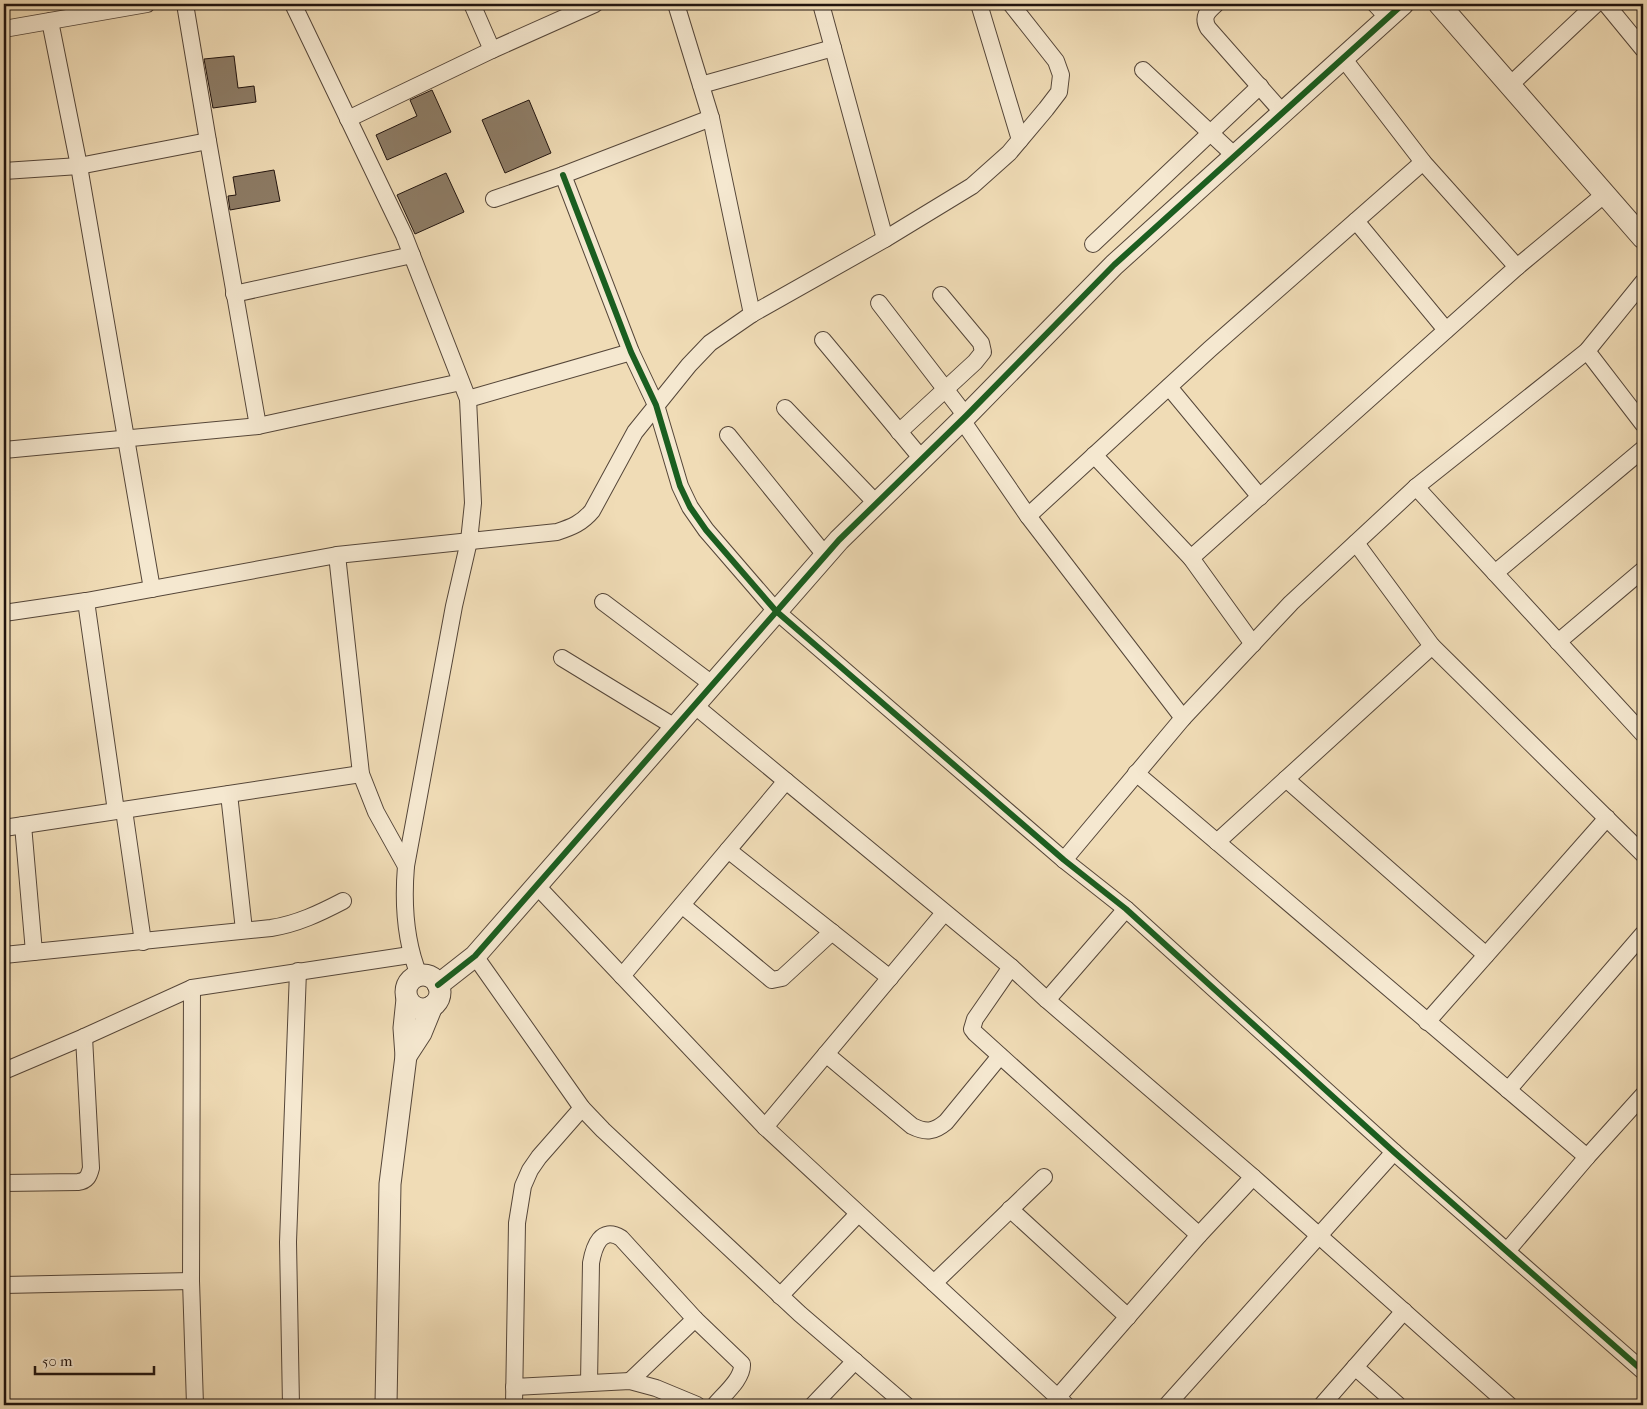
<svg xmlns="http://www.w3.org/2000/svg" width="1647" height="1409" font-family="'IM FELL French Canon',serif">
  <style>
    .building { fill: #8d7c66; stroke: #21140f }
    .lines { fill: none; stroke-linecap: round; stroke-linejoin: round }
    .minor-casing { stroke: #554639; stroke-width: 18 }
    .tertiary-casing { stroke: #554639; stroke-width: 23 }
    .minor { stroke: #f5e8d0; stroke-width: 16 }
    .tertiary { stroke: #f5e8d0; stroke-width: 21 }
    .cycleway-casing { stroke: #f5e8d0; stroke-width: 9 }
    .cycleway { stroke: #1b5e20; stroke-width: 6 }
  </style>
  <rect width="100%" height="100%" fill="#f0dcb6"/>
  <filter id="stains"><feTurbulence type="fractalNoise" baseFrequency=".004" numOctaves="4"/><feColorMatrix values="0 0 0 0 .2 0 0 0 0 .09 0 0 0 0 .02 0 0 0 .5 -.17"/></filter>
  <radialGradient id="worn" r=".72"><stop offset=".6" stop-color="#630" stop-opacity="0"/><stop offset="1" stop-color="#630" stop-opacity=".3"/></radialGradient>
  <g class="building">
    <path d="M234,56L238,88L254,86L256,102L213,108L204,59Z"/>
    <path d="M432,90L451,132L387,160L376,135L417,116L410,100Z"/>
    <path d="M529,100L551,153L505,173L482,120Z"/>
    <path d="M274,170L280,201L230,210L228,196L236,195L233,177Z"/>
    <path d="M446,173L464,212L415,234L397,195Z"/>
  </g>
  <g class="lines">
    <g class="minor-casing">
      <g id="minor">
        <path d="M185,4L208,141L258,426L461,382"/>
        <path d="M293,4L404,235L468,399L473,503L469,541L454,606L406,866C403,902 405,941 419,975"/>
        <path d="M472,4L492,50"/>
        <path d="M676,4L711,118L752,314"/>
        <path d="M821,4L885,239"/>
        <path d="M979,4L1020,140"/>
        <path d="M1216,4C1207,12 1202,17 1208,28L1283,113"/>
        <path d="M1375,4L1388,18"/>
        <path d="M1606,4L1643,49"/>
        <path d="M50,21L79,166L152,589"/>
        <path d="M4,29L147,4"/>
        <path d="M1343,58L1423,162L1517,267"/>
        <path d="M1143,70L1235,156"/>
        <path d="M701,85L833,48"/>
        <path d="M1510,85L1596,4"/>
        <path d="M348,119L492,50L595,4"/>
        <path d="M4,171L79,166L208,141"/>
        <path d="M563,175L631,352L656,405L680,486L690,507L706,530L776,611L1064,860L1126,909L1394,1152L1643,1371"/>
        <path d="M494,199L563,175L711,118"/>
        <path d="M1356,221L1446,330"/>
        <path d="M1093,244L1260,86"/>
        <path d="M234,294L412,255"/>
        <path d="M879,303L966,416"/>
        <path d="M823,340L922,459"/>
        <path d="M1587,351L1643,424"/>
        <path d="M1169,387L1260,497"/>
        <path d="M468,399L631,352"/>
        <path d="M785,408L876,503"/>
        <path d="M962,420L1028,516L1183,718"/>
        <path d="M899,432L975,362L983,352L981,343L941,295"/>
        <path d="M728,435L825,555"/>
        <path d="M4,450L258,426"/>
        <path d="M1094,455L1191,558L1253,644"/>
        <path d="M1416,487L1643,734"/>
        <path d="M1028,516L1210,349L1423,162"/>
        <path d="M1356,543L1432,646L1643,854"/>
        <path d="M337,555L361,774L376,812L406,866"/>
        <path d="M1191,558L1517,267L1605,194"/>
        <path d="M1495,573L1643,449"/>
        <path d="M86,601L116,811"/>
        <path d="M603,602L712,684"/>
        <path d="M4,613L86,601L337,555L557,532C572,527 582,523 592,511L635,432L689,365L710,343L752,314L885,239L972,186L1009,153L1046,109L1059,92L1061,75L1056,61L1011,4"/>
        <path d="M1558,642L1643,570"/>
        <path d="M562,658L675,727"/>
        <path d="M694,705L1011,967L1047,1000L1253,1177L1509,1405"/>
        <path d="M1136,773L1587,1157"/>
        <path d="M1286,779L1486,955"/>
        <path d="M229,794L244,930"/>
        <path d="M124,810L143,942"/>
        <path d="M23,825L34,952"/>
        <path d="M4,828L361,774"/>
        <path d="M1217,842L1432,646"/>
        <path d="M728,850L890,978"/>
        <path d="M1064,860L1183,718L1291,603L1416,487L1587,351L1643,282"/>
        <path d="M536,885L765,1127L1066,1405"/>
        <path d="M682,905L772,980L782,978L832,932"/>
        <path d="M4,955L271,928C297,924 320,913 343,901"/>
        <path d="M475,956L582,1108L603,1130L800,1314L906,1405"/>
        <path d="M1011,967L975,1019L972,1029L975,1033L1199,1235"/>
        <path d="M622,976L786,781"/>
        <path d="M192,988L191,1281L195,1405"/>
        <path d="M1047,1000L1126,909"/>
        <path d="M1427,1022L1607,818"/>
        <path d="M826,1054L912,1126C926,1133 934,1132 946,1122L1000,1056"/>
        <path d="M4,1071L84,1037L192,988L410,955"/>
        <path d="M1508,1090L1643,934"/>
        <path d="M765,1127L944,913"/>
        <path d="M4,1183L78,1182C87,1181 89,1176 91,1168L84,1037"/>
        <path d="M1010,1209L1128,1317"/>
        <path d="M1507,1251L1587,1157L1643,1095"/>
        <path d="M934,1283L1044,1177"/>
        <path d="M4,1285L191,1281"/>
        <path d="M780,1296L858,1214"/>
        <path d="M1355,1367L1398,1405"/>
        <path d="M630,1381L695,1319"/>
        <path d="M589,1383L591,1263C594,1246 601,1226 621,1238L695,1319L742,1364C743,1379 724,1394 715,1405"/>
        <path d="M514,1387L630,1381L656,1388L697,1405"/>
        <path d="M1057,1398L1199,1235L1253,1177"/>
        <path d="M291,1405L288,1242L298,971"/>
        <path d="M514,1405L517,1223L523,1186L530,1170L539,1157L582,1108"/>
        <path d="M813,1405L855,1361"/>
        <path d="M1167,1405L1394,1152"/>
        <path d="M1322,1405L1404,1311"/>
      </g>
    </g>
    <g class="tertiary-casing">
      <g id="tertiary">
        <path d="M1439,4L1643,238"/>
        <circle cx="423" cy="992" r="17"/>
        <path d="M438,985L475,956L839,540L966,416L1114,265L1403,4"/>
        <path d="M406,1056L421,1033L432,1006"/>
        <path d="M386,1405L390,1184L406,1056L404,1028L407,999"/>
      </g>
    </g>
    <use href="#minor" class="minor"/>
    <use href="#tertiary" class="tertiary"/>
    <g class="cycleway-casing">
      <g id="cycleway">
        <path d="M563,175L631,352L656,405L680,486L690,507L706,530L776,611L1064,860L1126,909L1394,1152L1643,1371"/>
        <path d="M438,985L475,956L839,540L966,416L1114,265L1403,4"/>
      </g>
    </g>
    <use href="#cycleway" class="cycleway"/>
  </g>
  <rect width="1647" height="1409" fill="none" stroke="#f0dcb6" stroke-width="20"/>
  <rect x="5" y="5" width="1637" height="1399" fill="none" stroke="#21140f" stroke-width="2.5"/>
  <rect x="10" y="10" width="1627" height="1389" fill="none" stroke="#21140f"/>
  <path d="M35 1366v8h119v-8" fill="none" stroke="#21140f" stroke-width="2.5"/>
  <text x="42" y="1366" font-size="15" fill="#21140f" stroke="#f5e8d0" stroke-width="4" paint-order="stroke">50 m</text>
  <rect width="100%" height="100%" filter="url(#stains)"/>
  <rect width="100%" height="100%" fill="url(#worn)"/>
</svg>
